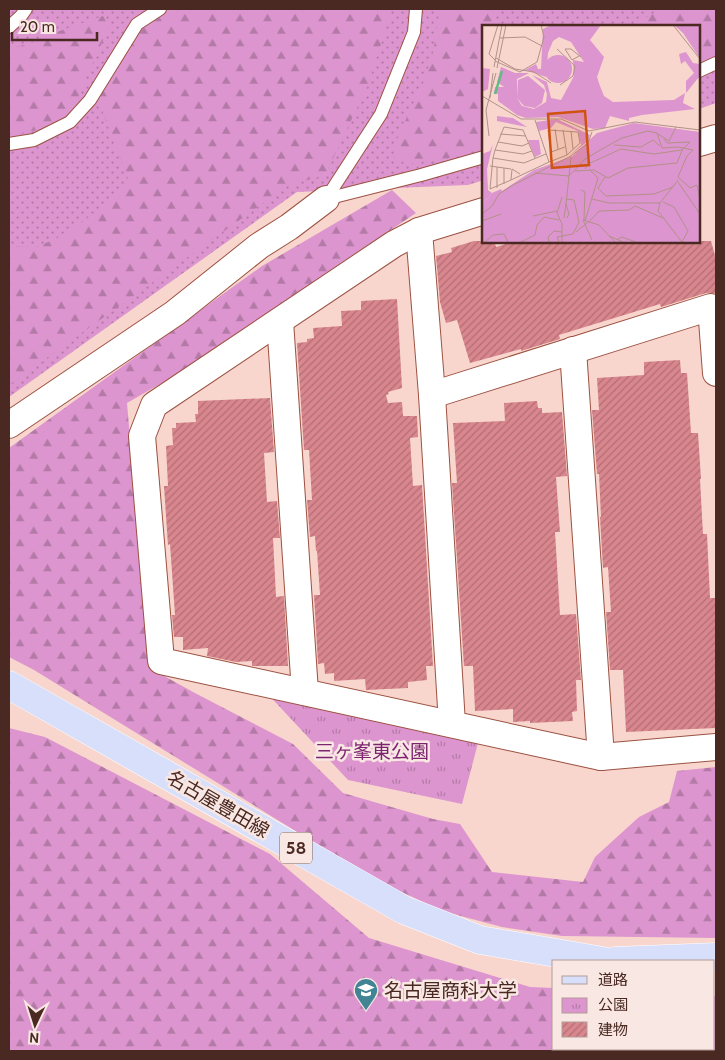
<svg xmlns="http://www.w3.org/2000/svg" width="725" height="1060" font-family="Cabin,'Noto Sans JP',sans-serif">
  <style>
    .grass { fill: url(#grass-dots) }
    .forest { fill: url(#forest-firs) }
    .park { fill: url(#park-tufts) }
    .building { fill: url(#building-hatch) }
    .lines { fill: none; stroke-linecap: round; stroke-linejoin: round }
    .service-casing { stroke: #9c5242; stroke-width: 14 }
    .minor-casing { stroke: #9c5242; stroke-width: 28 }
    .primary-casing { stroke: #fff; stroke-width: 29 }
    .service { stroke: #fff; stroke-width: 12 }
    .minor { stroke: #fff; stroke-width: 26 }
    .primary { stroke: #d8dffb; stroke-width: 28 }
    .labels { text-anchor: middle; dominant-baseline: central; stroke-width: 5; stroke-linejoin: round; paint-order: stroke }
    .shield { fill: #f9e7e3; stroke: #7e625b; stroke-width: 1 }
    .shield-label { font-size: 18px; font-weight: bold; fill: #492921 }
    .park-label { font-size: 19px; fill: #7d2471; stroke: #f9e7e3 }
    .street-label { font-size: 19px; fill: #492921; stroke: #f9e7e3 }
    .poi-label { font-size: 19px; fill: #492921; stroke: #f9e7e3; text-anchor: start }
    .inset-river { fill: none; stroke: #61bc81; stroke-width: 2.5 }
    .inset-road { fill: none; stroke: #b29188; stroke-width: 1 }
    .view { fill: #d0520f; fill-opacity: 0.15; stroke: #d0520f; stroke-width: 2.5 }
    .inset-edge { fill: none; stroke: #492921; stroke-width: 2.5 }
  </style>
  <defs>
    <pattern id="grass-dots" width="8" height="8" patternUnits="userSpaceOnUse" patternTransform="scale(1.25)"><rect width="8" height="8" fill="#dc95ce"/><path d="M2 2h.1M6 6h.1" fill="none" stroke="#b47aa7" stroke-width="1.8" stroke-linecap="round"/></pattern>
    <pattern id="forest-firs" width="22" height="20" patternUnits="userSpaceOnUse" patternTransform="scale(1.25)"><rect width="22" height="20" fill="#dc95ce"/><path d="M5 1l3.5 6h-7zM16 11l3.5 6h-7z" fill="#b47aa7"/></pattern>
    <pattern id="park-tufts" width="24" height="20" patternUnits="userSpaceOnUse" patternTransform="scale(1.25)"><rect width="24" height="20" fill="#dc95ce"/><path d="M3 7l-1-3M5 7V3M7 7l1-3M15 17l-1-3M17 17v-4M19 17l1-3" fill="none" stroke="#b47aa7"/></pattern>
    <pattern id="building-hatch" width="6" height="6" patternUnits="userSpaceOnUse" patternTransform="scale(1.25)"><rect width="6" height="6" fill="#d9868e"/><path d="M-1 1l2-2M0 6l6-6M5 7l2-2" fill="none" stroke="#b26e74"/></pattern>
  </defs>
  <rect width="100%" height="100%" fill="#f8d6cd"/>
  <path class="grass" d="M9,9H716V103L699,109V26H484V180L468,185L297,192L9,397Z"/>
  <g class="forest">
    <path d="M172,9H392L368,85L325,175L287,186L9,385V246L37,247L70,232L130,184L103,113L100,97L142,29Z"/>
    <path d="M440,9H495L496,26H484V147L454,157L407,164L395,158L393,148L425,78L433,53Z"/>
    <path d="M661,9H716V55L699,63V26H632Z"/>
    <path d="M103,16L109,27L82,87L75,108L43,129L9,135V49L31,43L54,33Z"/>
    <path d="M392,190L416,213L167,380L127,403L148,650L157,672L193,692L293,744L343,793L433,819L460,824L492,872L583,882L595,857L639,817L669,802L677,771L716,767V938L562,936L502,927L442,911L372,878L34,670L9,657V448L262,266Z"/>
    <path d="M9,728L45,737L270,854L369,938L530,987L554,988V1049H714V996H716V1051H9Z"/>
  </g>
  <path class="park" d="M264,690L478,743L462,804L348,780Z"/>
  <g class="building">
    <path d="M474,241H494L496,247L516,241H711L716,259V293H706L661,307L660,304L559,335L560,339L521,351V349L470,363L457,320L446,323L440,302L436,256L452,252L451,248Z"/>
    <path d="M397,299L402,388L388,392L389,394L386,395L388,403L402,402L403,416H417L418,437L410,438L413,486L422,485L433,666H426L427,680L408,682V688L366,690L365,679L334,681V673L325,674L324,663L318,664L314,595H320L317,551H316L315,536L310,537L307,500H312L309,450H304L297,343L307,342V339L314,338L313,328L342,326L341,311L361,310V301Z"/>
    <path d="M680,360L681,373H687L691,433H698L701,479H700L703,534H707L710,598H716V622H715L716,650V728L626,732L623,670H610L606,612H611L608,567L603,568L600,517H601L599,474H597L592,410H599L597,378L644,375V362Z"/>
    <path d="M270,398L274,452L264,453L267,502L277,501L280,538H273L276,597L284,596L288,666H252V661L236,662L207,656L208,648L183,650V637H174L172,615H175L170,544L168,545L164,486H168L166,446L173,445L172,428H176V423L196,422L195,414H198V401Z"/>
    <path d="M537,401L538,408H542V413L562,412L567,476L556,477L560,532H555L560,615L576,614L581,680H576L577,711L572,712L573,721L530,723V721L513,722V709L475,711L473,666H464L452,483H457L453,423L505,421L504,403Z"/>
  </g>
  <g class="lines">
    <g class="service-casing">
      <g id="service">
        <path d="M9,27L21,16L26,9"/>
        <path d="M699,71L716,63"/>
        <path d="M9,144L34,140L70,122L90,100L137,24L160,9"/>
        <path d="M326,199L381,114L414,32L416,9"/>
        <path d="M326,199L421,175L484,157"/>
      </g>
    </g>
    <g class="minor-casing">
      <g id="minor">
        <path d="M699,143L716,138"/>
        <path d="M484,211L419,231L394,244L154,405L142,436L161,661L601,757L716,747"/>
        <path d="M419,231L432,395L452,724"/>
        <path d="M280,321L305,692"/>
        <path d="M573,350L601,757"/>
        <path d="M432,395L711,307L716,373"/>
        <path d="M9,425L175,313L259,246L289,227L326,199"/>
      </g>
    </g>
    <g class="primary-casing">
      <g id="primary">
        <path d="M9,685L404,910L480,940L603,961"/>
        <path d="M615,961L716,957"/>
      </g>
    </g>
    <use href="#service" class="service"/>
    <use href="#minor" class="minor"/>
    <use href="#primary" class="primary"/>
  </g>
  <defs>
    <g id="university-pin" transform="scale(1.25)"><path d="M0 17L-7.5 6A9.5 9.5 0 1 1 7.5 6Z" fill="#418493" stroke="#f9e7e3"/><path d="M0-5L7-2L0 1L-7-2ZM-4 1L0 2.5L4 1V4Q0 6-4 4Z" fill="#fff"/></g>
  </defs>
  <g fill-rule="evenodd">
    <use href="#university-pin" x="366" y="990"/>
  </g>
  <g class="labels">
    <rect class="shield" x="280" y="832.5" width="32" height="31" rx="4"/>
    <g class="shield-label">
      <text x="296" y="848">58</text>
    </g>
    <g class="park-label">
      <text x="372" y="751">三ヶ峯東公園</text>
    </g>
    <g class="street-label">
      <text transform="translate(218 804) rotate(30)">名古屋豊田線</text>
    </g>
    <g class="poi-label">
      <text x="384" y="990">名古屋商科大学</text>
    </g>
  </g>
  <g transform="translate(482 25)">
    <rect width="218" height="218" fill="#f8d6cd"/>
    <path d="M204,27L211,38L218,39L217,52L204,68V56L212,48L203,36L199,39L197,29ZM152,98L217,107V217H0V180L10,168L19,164L20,166L52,145L91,131L115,108Z" fill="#dc95ce"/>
    <path d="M69,0H119L108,15L122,32L115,52L118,61L122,71L131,77L192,75L203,68L201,78L213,84L160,90L147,93V96L128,91L123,103L111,104L76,92L44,93L35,90L16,76V69L12,68L13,62H22L15,57L19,42L33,48H47L35,54V73L40,81L52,84L64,77L65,69L62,60L50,50L65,57L69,73L79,75L92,51L91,35L102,37L89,17L77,12L71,16L66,28L64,52L43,45L54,39L56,44H59L61,4ZM192,0H217V32L201,8ZM0,43L8,44L6,64L0,67ZM15,91L31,93L45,102L15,96ZM75,94L108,110L106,116L86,132L99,120L96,106L74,97L69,103L57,106L54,97ZM154,99L192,104L186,115L176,107L141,108L132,118L102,129L101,136L87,150L90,132L112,111ZM194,104L217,107V172L215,159L209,163L197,152L202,141L196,150H191L189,161L187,155H177L176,151L147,161L148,157L164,150L179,147L184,149L182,144L201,140L211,128V124L203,122L208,119L206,116L188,117ZM166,107L185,118H207L200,124L174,127L154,123L124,129L138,114ZM11,119L5,144L6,165L10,168L0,180V129L8,126ZM148,135L172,139L183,138L141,144V140H146ZM136,137L140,145L125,152L123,140ZM109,145L121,152V153L108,147L102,157L103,165H98L96,149ZM51,149H59L31,166L30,181L71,176L81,181L37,183L18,194L3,195L13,185L28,181V169L21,167ZM197,155L208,164L215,161L217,184L212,172L203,168ZM116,156L115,173L151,174L165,170L157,177L150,176V181L114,184L116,194L154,193L170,201L169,207L172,202L198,216L187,197L168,184L153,179H177L182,191L190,197L198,196L207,213L214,212L217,206V217H183L175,211L135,197L125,199L122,204L106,192L103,195L101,175H96L95,182L93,175L101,168L105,187L111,186L109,180ZM190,164L212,193L210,201L202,203L186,176L180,174L167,179L170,173L167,168L173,166L184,173ZM52,194L53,204L47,203L41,209L30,211L32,206L42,204L39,199Z" fill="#dc95ce"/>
    <path d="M46,115H57L59,129L53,132Z" fill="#dc95ce"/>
    <path d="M62 44a14 14 0 1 1 28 0a14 14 0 1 1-28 0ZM46,51L63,65L60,78L53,83L42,81L35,73L36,55Z" fill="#dc95ce"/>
    <path class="inset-river" d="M13,69L20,46"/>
    <path class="inset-road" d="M191,0L218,34M18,13L43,12L60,21M75,24L93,41L91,51L78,60M97,31L90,35L83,24H89L99,32M14,33L33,44L52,47L69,58M13,35L7,29L16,0M13,36L38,47L55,37L62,12L59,0M12,42L20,0M15,43L24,0M0,71L39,94H79L107,106L153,97L218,105M8,73L11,48M73,104L76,124M81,105L85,130M89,106L91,124M18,109L44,111M176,109L187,116L194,102M7,111L4,85L14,48M182,114L185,118L208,117L202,123M16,117L40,121L47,118M132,120L159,122L171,115L178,121M13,125L22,102L41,105L50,126M11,133L8,164L29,155M53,133L50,126L41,129L13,125L11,133L42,138L64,129M67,137L85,130L98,118L96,107L66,105L69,127L83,122M8,141L29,144M103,144L106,139L139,124L172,129L200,125M93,146L112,145L126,153L146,143L195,138L201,123M53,148L87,151L103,134L120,124L140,113L166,106L175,108L180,123L196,122L211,125L205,131L196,152L208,163L215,160L218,174M38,149L30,144L29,155L67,137L53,95M123,152L116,163L124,171L172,169L191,162M196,157L218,189M22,159V143M15,163V142M99,165L103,167L102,195M80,172L75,188L80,199V217M110,174L127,178H178L196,155M181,177L192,182L206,206L200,217M178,178L176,186L200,217M84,179L89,132M0,189L10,181L17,169L31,160L89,131L106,118L110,107M51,191L75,186M82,193L84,179L87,189L85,193M0,196L19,189M103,196L116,153L107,144M107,197L117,186L147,185L153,181L181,193M94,207L106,197M127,211L141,217M136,214L140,212L154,217M110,215L101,195L117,200L133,217M3,217L11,210L22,209L26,217M39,217L53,210L55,200L62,192L77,195M67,217L66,212L72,206L80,207M77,217L75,212L91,209L97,197L92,175L84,174"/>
    <path class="view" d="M103,86L107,140L70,143L66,89Z"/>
    <rect width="218" height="218" class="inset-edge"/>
  </g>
  <rect width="725" height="1060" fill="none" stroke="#492921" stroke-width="20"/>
  <rect x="552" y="960" width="162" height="90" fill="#f9e7e3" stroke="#b39b95"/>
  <rect x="562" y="976" width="25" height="8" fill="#d8dffb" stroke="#b39b95"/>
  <text x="598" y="985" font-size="15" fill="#492921">道路</text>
  <rect x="562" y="998" width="25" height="15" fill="url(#park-tufts)" stroke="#b39b95"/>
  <text x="598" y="1010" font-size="15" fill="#492921">公園</text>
  <rect x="562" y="1022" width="25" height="15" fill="url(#building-hatch)" stroke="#b39b95"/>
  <text x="598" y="1035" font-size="15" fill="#492921">建物</text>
  <g transform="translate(35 1025) rotate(184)" stroke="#f9e7e3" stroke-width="4" paint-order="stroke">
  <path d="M0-4L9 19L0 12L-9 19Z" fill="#492921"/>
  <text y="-8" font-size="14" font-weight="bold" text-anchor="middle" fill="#492921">N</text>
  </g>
  <path d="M12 32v8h85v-8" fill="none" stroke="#492921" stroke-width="2.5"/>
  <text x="20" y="32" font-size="15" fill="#492921" stroke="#f9e7e3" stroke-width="4" paint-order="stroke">20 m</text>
</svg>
